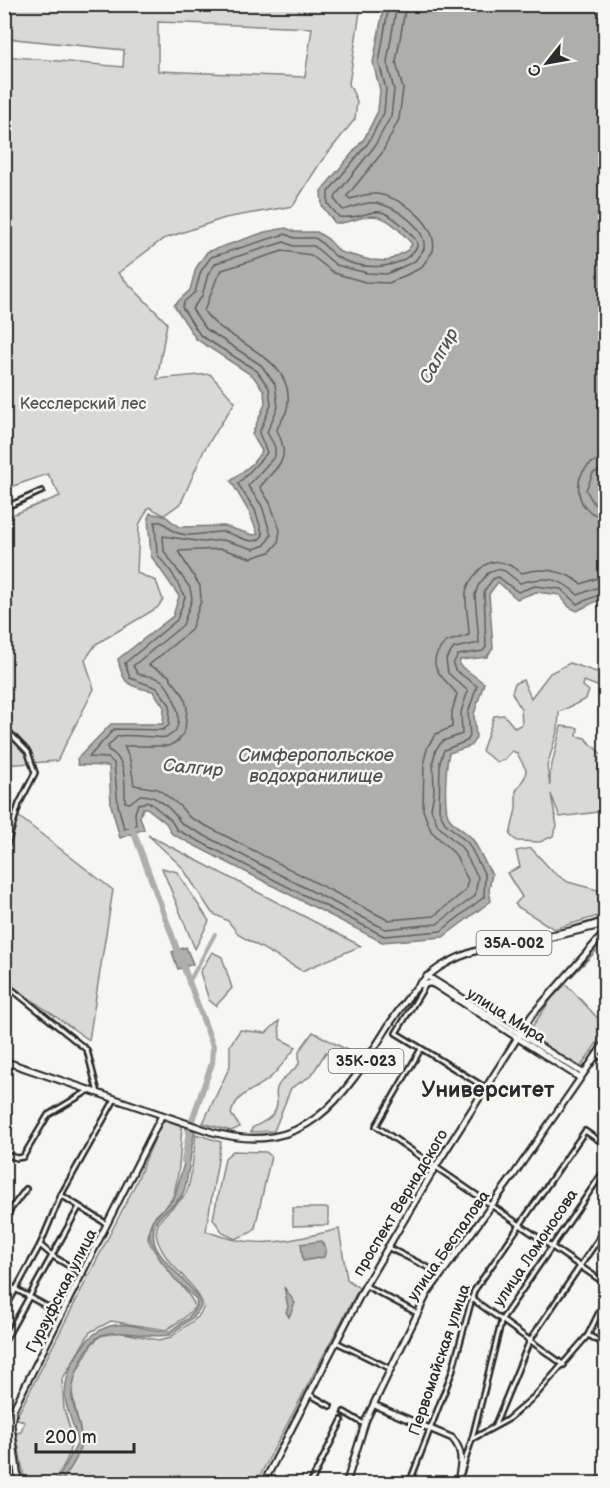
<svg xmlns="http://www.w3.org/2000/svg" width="610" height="1488" font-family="'Balsamiq Sans',sans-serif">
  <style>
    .green { fill: #d9d9d5; stroke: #828280; stroke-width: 1.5; fill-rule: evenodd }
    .water { fill: #aeaeab; stroke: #7a7a78; stroke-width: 1.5 }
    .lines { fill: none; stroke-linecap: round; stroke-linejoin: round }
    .shore { stroke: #5f5f5e; stroke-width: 1.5 }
    .canal { stroke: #aeaeab; stroke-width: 4 }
    .river { stroke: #aeaeab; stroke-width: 6 }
    .minor-casing { stroke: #2b2b2b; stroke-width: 8 }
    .major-casing { stroke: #2b2b2b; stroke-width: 9 }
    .minor { stroke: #f6f6f2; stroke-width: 3 }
    .major { stroke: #f6f6f2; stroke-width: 4.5 }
    .labels { text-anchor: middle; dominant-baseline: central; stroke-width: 5; stroke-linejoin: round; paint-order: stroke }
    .shield { fill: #f6f6f2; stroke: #686867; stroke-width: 1.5 }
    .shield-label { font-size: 15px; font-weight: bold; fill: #2b2b2b }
    .park-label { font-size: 16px; fill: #565656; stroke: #f6f6f2 }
    .street-label { font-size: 16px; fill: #2b2b2b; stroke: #f6f6f2 }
    .water-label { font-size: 18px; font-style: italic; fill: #525251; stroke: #f6f6f2 }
    .district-label { font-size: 22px; font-weight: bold; fill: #2b2b2b; stroke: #f6f6f2 }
  </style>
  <rect width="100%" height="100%" fill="#f6f6f2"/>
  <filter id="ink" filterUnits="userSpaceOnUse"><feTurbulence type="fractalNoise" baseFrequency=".0167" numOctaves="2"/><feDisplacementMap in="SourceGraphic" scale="12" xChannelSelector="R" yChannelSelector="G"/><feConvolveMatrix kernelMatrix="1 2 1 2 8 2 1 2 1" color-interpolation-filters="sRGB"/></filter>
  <g filter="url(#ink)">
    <g class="green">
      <path d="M5,5H361L349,84L357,101L355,119L320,163L293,206L225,218L163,239L118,273L167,323L157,379L210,374L235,402L204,450L181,503L164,515L149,507L139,525L137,573L156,581L163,600L157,608L96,644L85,660L94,689L57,761L5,765L4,518L60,496L48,474L5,489V56L123,67L124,50L5,38ZM158,22L312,28L305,77L158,71Z"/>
      <path d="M570,663L596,672L605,663V689L584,681L583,686L589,691L586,699L559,712L558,729L547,766L550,786V773L561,726L578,728L577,736L585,738L605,758V811L560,817L551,794L557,826L553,836L540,842L517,841L510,835L516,809V791L525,777L526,770L517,753L512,751L504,760L497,762L482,751L494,716L504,715L515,728L522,724L521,709L512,693L515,683L523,680L531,698L550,673Z"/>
      <path d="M4,805L113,890L89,1040L5,981Z"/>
      <path d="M148,835L361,946L302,971L239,935L228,921L212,913L182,867Z"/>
      <path d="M531,848L553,872L568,882L605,892V914L554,929L518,907L515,904L522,897L507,873L520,867L516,851Z"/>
      <path d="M162,868L177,872L209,921L195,949Z"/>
      <path d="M605,937V942L572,976L570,973Z"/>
      <path d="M212,952L222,957L232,988L216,1006L209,1000L200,972Z"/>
      <path d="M566,984L605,1026V1031L580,1068L527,1034L552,998Z"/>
      <path d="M279,1021L280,1039L296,1047C288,1057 280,1068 271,1077C256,1091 237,1091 231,1114L240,1127L231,1131L203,1123L230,1066V1045L240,1030L266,1033Z"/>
      <path d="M313,1032L351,1052L341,1058L326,1052L311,1076L291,1088L274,1131L251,1132L252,1128C263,1122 277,1117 277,1102C277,1097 275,1093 277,1088C281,1078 292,1073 299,1064V1051Z"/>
      <path d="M166,1120L182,1126C180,1149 180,1175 173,1196C166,1214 149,1210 148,1239C155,1259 195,1297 195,1307L183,1319L166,1330L111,1321L90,1332L62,1380L64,1409L73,1438L67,1459L54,1483H25L16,1433L21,1432L24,1422L16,1418L134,1187L161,1124Z"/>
      <path d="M196,1134L221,1142L206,1231C256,1251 288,1241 339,1229L347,1279L359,1288L256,1483L61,1484L81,1439L72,1392L75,1375L92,1344L100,1336L119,1332L159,1340L171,1337L198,1317L204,1307C195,1281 168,1268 158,1242C149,1218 175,1210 186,1193C192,1183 194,1147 196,1134Z"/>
      <path d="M233,1151L266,1152L271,1156L255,1228L252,1232L235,1239L223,1233L213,1219L225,1158Z"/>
      <path d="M293,1208H328V1225L293,1226Z"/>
    </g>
    <g class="water">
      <path d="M384,5H606V477L600,489L605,497V597L577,611L569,607L560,595L536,592L517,599L498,582L489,594L493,648L487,657L460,660L459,665L484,683L474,714L476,737L471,746L449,753C446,764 443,808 449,818C455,827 468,832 473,840C480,851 484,863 492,874L489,890L491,901L443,937L382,942L172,834L166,823L147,808H143L140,817L144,829L120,838L111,805L109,766L78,765L77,759L111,724H163L164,707L153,691C128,686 123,685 118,659L173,616L179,596L151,556L148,518L150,513L165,516L179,527L224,526L253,535L258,534L249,512L231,481L252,464L262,451L252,434L265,404L264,391L253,376L196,339L174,305L190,290L196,268L207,252L265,232L286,228L295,232H317L328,239L340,252L370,260L388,261L408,250L412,244C402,233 390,217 373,216C360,216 349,224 335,223L322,206L321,191L364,139L378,111L380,90L373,63Z"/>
      <path d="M186,947L193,964L178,969L172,952Z"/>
      <path d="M186,1128L195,1131C190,1151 190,1172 184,1191C178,1209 149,1212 154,1240C157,1262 201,1289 201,1307L192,1318L170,1335C148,1339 127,1329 105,1334C87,1338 71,1380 72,1397C73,1412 83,1427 81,1442C79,1459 69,1469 61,1483H56L77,1444C77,1427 65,1412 65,1395C65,1368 86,1329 115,1325C133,1322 152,1333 170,1331L188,1318L197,1306L196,1299L174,1278L160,1259L149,1237L152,1221L174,1198L189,1146Z"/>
      <path d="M321,1241L326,1249L324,1257L303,1261L301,1244Z"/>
      <path d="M284,1287L295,1303L289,1317L286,1312L288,1307Z"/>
    </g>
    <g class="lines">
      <g class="shore">
        <path d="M389,4L379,63L386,89L384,113L368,143L328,192V204L339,217C373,221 373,195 408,231C413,237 418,240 417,247C401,271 361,271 337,257C329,252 324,243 315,238H294L285,234L211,257L201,271L195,292L184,302L182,307L200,335L257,371L269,388L271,405L259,433L267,453L238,484L255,510L263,535C254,549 237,534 224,532C209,531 190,539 175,532C167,528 165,520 155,522L157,554L172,573L185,597L177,620L125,663L130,678L157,688L170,705L169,725L163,730L114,729L89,757L108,758L114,763L118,805L124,829L136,825L135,813L138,804L149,802L170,819L177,830L384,936L441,931L484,897L485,875L468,843L445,823L439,810L440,762L444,750L467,741L470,736L468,713L477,686L455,670L453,664L458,655L483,651L486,647L484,591L493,579L498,577L518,592L535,586L561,589L577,604L606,592"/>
        <path d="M397,4L387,62L394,90L391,116L374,147L336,195L335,200L343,210C353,208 365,201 376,203C394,206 427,227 424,249L415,261L387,274L367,273L336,265L314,246H293L284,242L216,263L208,274L202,296L192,309L206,329L261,365L275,384L278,407L267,432L275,447V456L248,486L262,506L271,535L265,545L254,549L223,540L203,542L163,536L164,551L190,588L192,599L183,625L133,666L138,674C145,676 155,676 161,680C174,691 190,730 166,737C159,739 131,734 118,736L108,746V750C127,758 125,784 125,802L130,803L140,795C158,794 173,811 182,824L385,929L437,924L475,896L478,877L462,848L438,826L431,809L434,792L433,761L436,749L443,741L462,734L461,712L468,691L448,673L446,659L454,648L479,643L475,595L478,586L488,573L497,569L505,571L520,583C546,576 559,577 578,595L606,584"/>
        <path d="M406,4L396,62L403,89L399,119L382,153L347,196L350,199C358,197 366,194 373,194C399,194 439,224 433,251L421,268L389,283L365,282L334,273L311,255L283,251L222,270L217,278L204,311C226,344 299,356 287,409C285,417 279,423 277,430C292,462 278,464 260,487L270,503L280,530L278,543L270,552L251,558L222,549L178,551L200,586L201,601L191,630L149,665L168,675L184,696L187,708L185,730L179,740L169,746H124L130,760L134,785L158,789L180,806L189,817L388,920L434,916L465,891L468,880L455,854L431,831L423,810L424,760L428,746L436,734L452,727V711L457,694C446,678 420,667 446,642L469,635C469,621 465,606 466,592C467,585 471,580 475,575C490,555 504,560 522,573C542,567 565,570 581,584L606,575"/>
        <path d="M606,459C570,460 569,515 606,517"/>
        <path d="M606,468L593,473L586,490L594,504L606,508"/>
      </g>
      <path class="canal" d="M188,984L215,934"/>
      <path class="river" d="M131,825L213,1046L212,1063L190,1126L184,1161"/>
      <g class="minor-casing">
        <g id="minor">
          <path d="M4,508L42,491"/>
          <path d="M4,727L28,752L35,773L19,804L4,854"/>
          <path d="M4,983L87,1050L98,1093"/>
          <path d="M426,984L396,1033L486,1088"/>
          <path d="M421,1049L376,1126L606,1284"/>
          <path d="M596,1054L606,1061"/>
          <path d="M4,1154L17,1158L23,1157L48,1115L88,1091"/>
          <path d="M61,1195L107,1224"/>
          <path d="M4,1218L26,1189"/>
          <path d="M40,1245L54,1257L83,1274"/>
          <path d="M387,1247L441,1274"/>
          <path d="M4,1283L61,1314"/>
          <path d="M366,1286L417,1313"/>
          <path d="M471,1298L564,1365"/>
          <path d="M4,1311L40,1245L61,1195L115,1099"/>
          <path d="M588,1335L606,1345"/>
          <path d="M4,1342L79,1207"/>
          <path d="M336,1342L391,1369"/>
          <path d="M309,1394L330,1406"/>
          <path d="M344,1412L364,1424"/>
          <path d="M495,1425L530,1340L606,1228"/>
          <path d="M472,1439L507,1420L536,1395L588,1335L606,1298"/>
          <path d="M461,1473L472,1439L502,1319L606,1168"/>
          <path d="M310,1484L342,1420"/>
          <path d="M409,1484L452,1372L474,1291L585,1131L606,1145"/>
          <path d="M593,1484L606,1475"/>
        </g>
      </g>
      <g class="major-casing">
        <g id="major">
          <path d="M520,945L606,924"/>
          <path d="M427,976L583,1073"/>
          <path d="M420,985L430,983L435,985L580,1078"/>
          <path d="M4,1061L212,1132C308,1159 345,1095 389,1025C403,1004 417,982 440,967C488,937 553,941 606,920"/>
          <path d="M374,1405L452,1438C465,1452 461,1467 457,1484"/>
          <path d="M19,1484L11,1424L14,1408L162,1115"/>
          <path d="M263,1484L365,1286L436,1166L532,1015L606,931"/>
          <path d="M346,1484L366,1420L427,1294L513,1176L606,1041"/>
        </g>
      </g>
      <use href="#minor" class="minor"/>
      <use href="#major" class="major"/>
    </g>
  </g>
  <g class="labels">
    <g class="shield">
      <rect x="476.5" y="931" width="75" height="24" rx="4.5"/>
      <rect x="328.5" y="1049" width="75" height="24" rx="4.5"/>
    </g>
    <g class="shield-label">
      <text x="514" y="943">35А-002</text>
      <text x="366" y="1061">35К-023</text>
    </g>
    <g class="park-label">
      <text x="83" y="404">Кесслерский лес</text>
    </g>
    <g class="street-label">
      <text transform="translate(506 1016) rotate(32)">улица Мира</text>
      <text transform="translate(401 1203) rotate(-59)">проспект Вернадского</text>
      <text transform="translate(449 1246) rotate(-55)">улица Беспалова</text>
      <text transform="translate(536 1248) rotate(-56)">улица Ломоносова</text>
      <text transform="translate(62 1291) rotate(-63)">Гурзуфская улица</text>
      <text transform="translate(440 1360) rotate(-71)">Первомайская улица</text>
    </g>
    <g class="water-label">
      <text transform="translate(439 356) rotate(-61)">Салгир</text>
      <text x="316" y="755">Симферопольское<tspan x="316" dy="21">водохранилище</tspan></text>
      <text transform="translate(193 768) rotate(5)">Салгир</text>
    </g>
    <g class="district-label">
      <text x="488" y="1090">Университет</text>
    </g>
  </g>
  <rect width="610" height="1488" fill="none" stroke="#f6f6f2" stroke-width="24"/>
  <rect x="12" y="12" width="586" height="1464" fill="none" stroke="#2b2b2b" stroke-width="2" filter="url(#ink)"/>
  <g transform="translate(547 63) rotate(239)" stroke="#f6f6f2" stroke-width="4.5" paint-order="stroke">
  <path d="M0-4.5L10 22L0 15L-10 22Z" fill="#2b2b2b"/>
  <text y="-9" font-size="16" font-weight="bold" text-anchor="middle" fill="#2b2b2b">С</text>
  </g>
  <path d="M36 1443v9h98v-9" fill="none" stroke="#2b2b2b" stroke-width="3"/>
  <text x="45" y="1443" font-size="18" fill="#2b2b2b" stroke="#f6f6f2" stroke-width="4.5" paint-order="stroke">200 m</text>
</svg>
